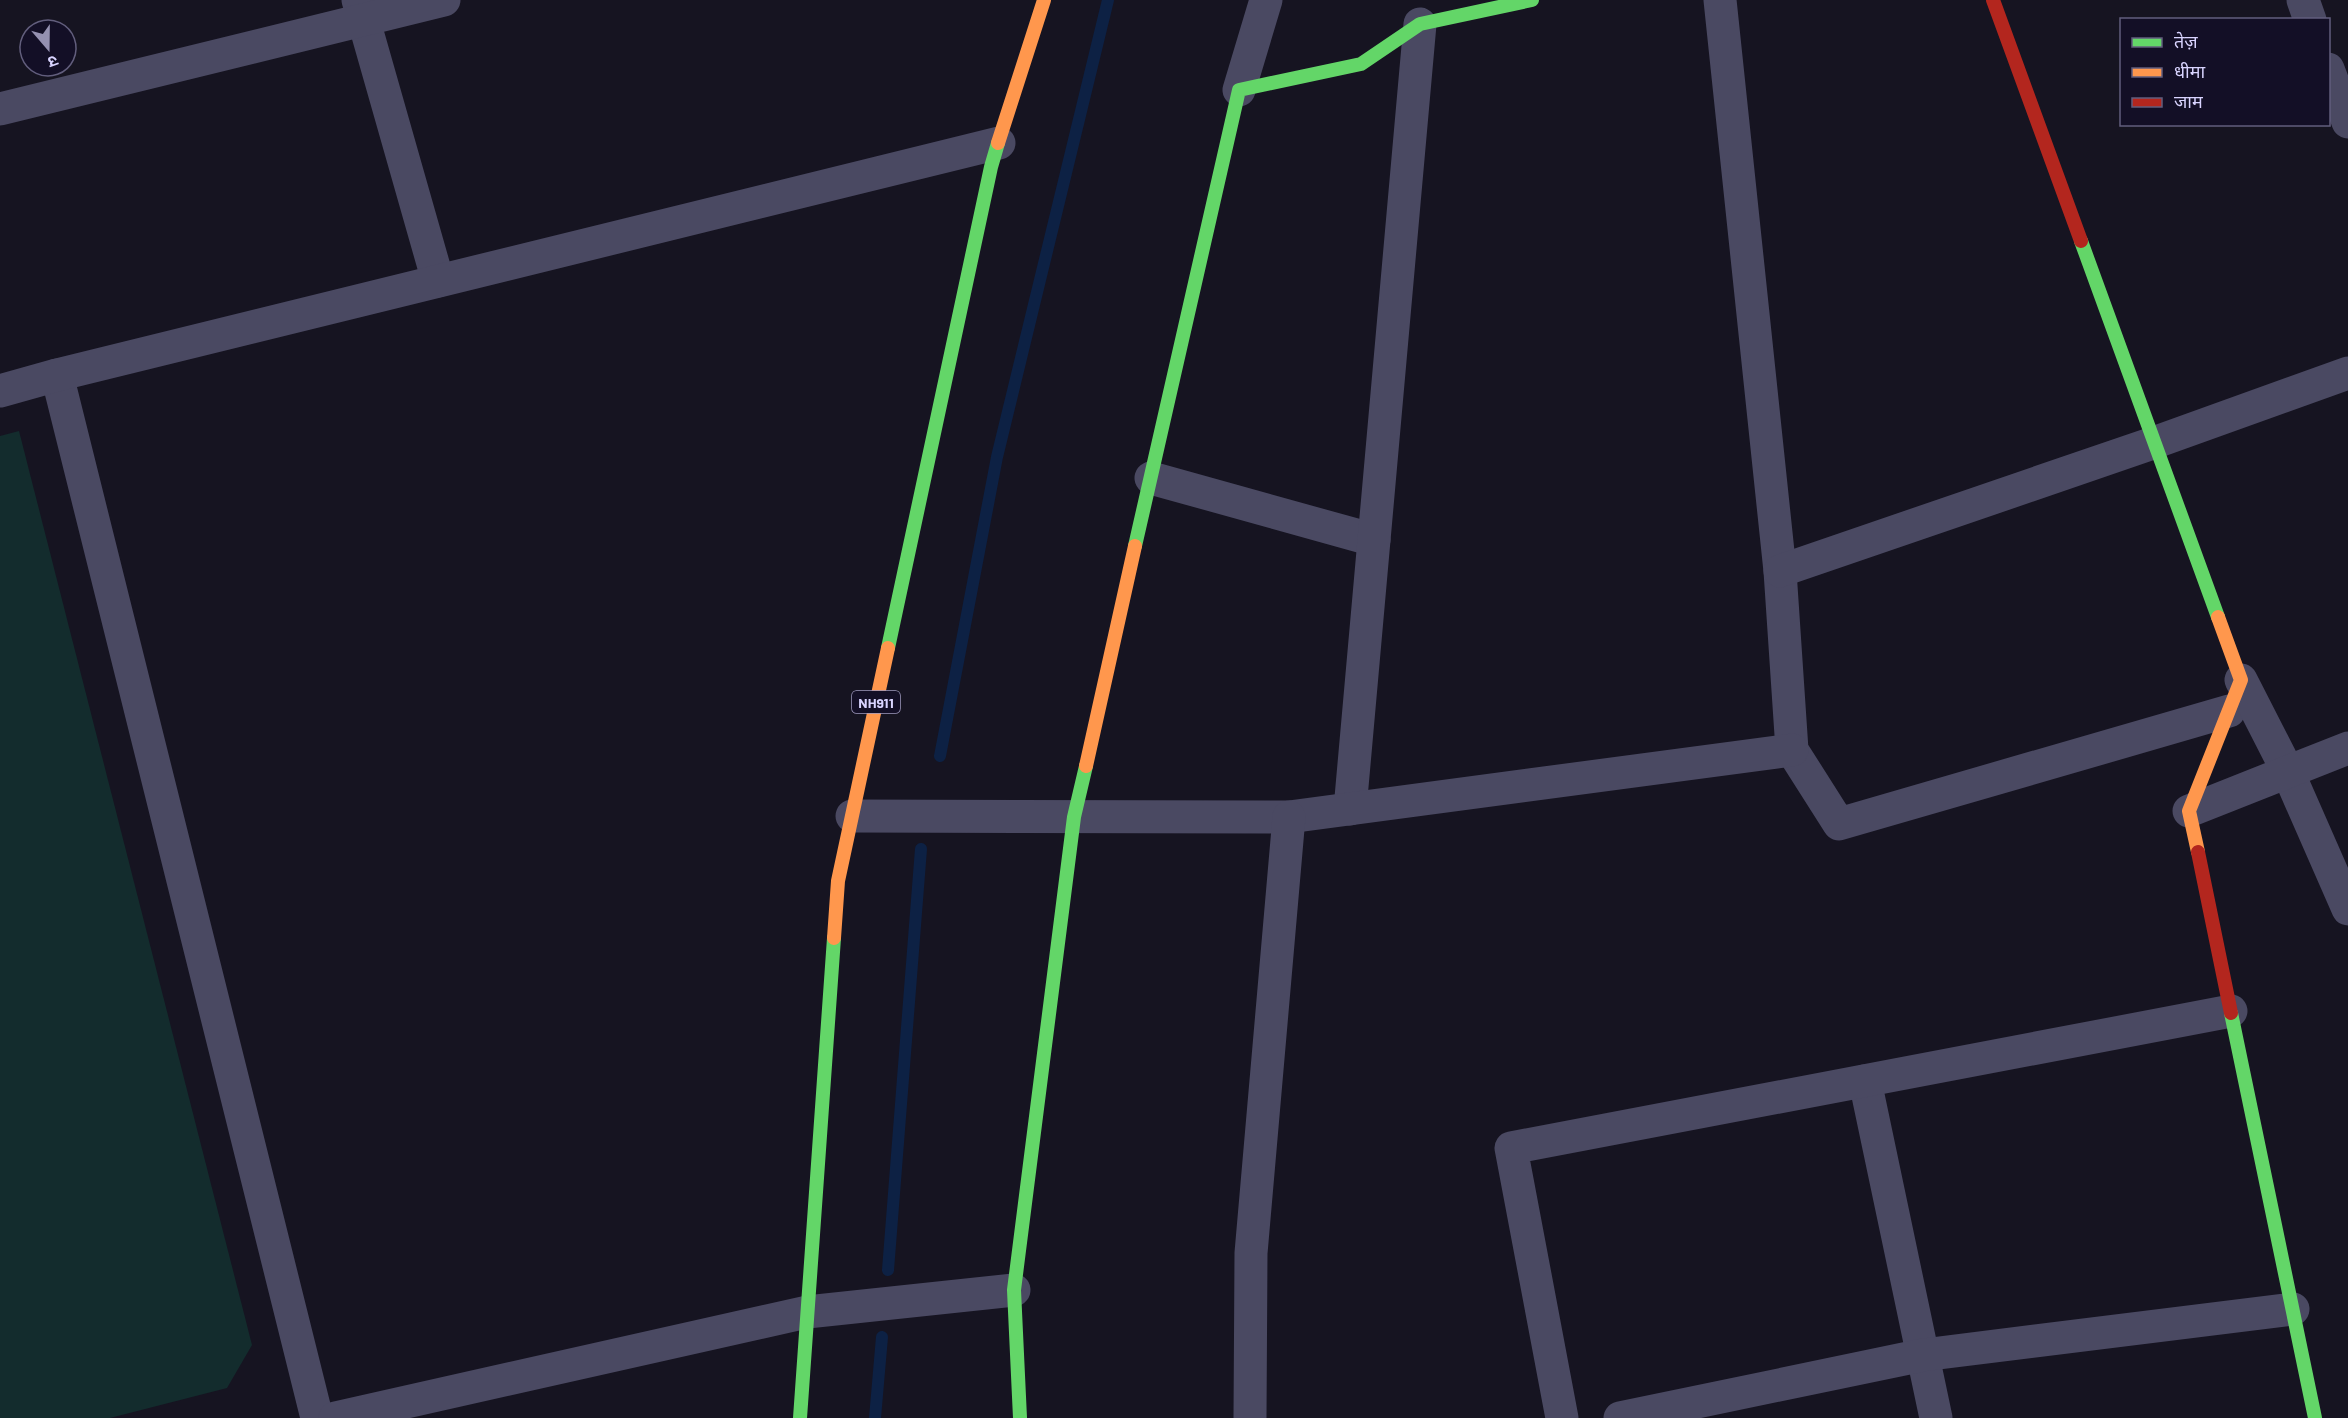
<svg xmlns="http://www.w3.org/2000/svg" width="2348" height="1418" font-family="Barlow,'Noto Sans Devanagari',sans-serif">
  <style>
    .green { fill: #132c2d }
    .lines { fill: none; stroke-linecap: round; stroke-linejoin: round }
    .stream { stroke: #0d2144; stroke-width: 12 }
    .street { stroke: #4a4962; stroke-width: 33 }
    .fast { stroke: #63d668; stroke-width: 14 }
    .slow { stroke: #ff974d; stroke-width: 14 }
    .jam { stroke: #b3261e; stroke-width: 14 }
    .labels { text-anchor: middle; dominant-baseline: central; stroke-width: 6; stroke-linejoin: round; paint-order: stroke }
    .shield { fill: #130f26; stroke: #9e99be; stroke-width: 1.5 }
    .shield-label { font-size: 14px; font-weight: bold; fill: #d9d4ff }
  </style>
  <rect width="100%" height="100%" fill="#161421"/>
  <path class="green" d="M19,431L252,1345L227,1388L110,1418H0V436Z"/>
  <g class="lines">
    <g class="stream">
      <path d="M940,756L997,457L1108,0"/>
      <path d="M888,1270L921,849"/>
      <path d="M875,1418L882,1337"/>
    </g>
    <g class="street">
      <path d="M358,0L438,281"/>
      <path d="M1720,0L1780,571L1792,750L1839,824L2229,711"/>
      <path d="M2303,0L2310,20"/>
      <path d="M2328,69L2348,122"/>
      <path d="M1239,90L1266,0"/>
      <path d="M0,109L444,0"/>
      <path d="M57,375L317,1418"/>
      <path d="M0,391L57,375L999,143"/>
      <path d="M1151,478L1374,540"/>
      <path d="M1780,571L2156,442L2348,373"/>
      <path d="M2241,680L2288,772L2348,909"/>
      <path d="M1350,809L1420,24"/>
      <path d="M2189,811L2348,748"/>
      <path d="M852,816L1289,817L1792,750"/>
      <path d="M1865,1081L1936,1418"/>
      <path d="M335,1418L807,1312L1014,1290"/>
      <path d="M1250,1418L1251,1253L1289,817"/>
      <path d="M1562,1418L1511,1148L2231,1011"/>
      <path d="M1620,1418L1923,1355L2293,1309"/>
    </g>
    <g class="fast">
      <path d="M2081,241L2218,617"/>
      <path d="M1135,546L1239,90L1361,64L1420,24L1532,0"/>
      <path d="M888,648L991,167L998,143"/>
      <path d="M2231,1013L2315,1418"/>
      <path d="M800,1418L834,938"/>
      <path d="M1020,1418L1014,1290L1074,817L1086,766"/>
    </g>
    <g class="slow">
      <path d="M998,143L1044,0"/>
      <path d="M1086,766L1135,546"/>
      <path d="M2198,852L2189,811L2241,680L2218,617"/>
      <path d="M834,938L838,881L888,648"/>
    </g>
    <g class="jam">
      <path d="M1993,0L2081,241"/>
      <path d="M2198,852L2231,1013"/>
    </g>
  </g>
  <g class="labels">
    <rect class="shield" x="852" y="691" width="48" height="22" rx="4.5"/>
    <g class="shield-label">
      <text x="876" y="702">NH911</text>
    </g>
  </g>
  <rect x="2120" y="18" width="210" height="108" fill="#130f26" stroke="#625e7d" stroke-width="1.5"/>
  <rect x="2132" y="38" width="30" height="9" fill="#63d668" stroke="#625e7d" stroke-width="1.5"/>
  <text x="2174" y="48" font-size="18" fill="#d9d4ff">तेज़</text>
  <rect x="2132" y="68" width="30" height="9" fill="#ff974d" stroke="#625e7d" stroke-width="1.5"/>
  <text x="2174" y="78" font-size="18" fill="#d9d4ff">धीमा</text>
  <rect x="2132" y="98" width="30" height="9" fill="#b3261e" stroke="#625e7d" stroke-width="1.5"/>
  <text x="2174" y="108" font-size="18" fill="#d9d4ff">जाम</text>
  <g transform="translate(48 48) rotate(160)"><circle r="28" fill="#130f26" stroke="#625e7d" stroke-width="1.5"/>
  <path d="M0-4.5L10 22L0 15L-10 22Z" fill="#9591b1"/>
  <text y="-9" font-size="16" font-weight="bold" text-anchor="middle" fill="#d9d4ff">उ</text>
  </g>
</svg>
